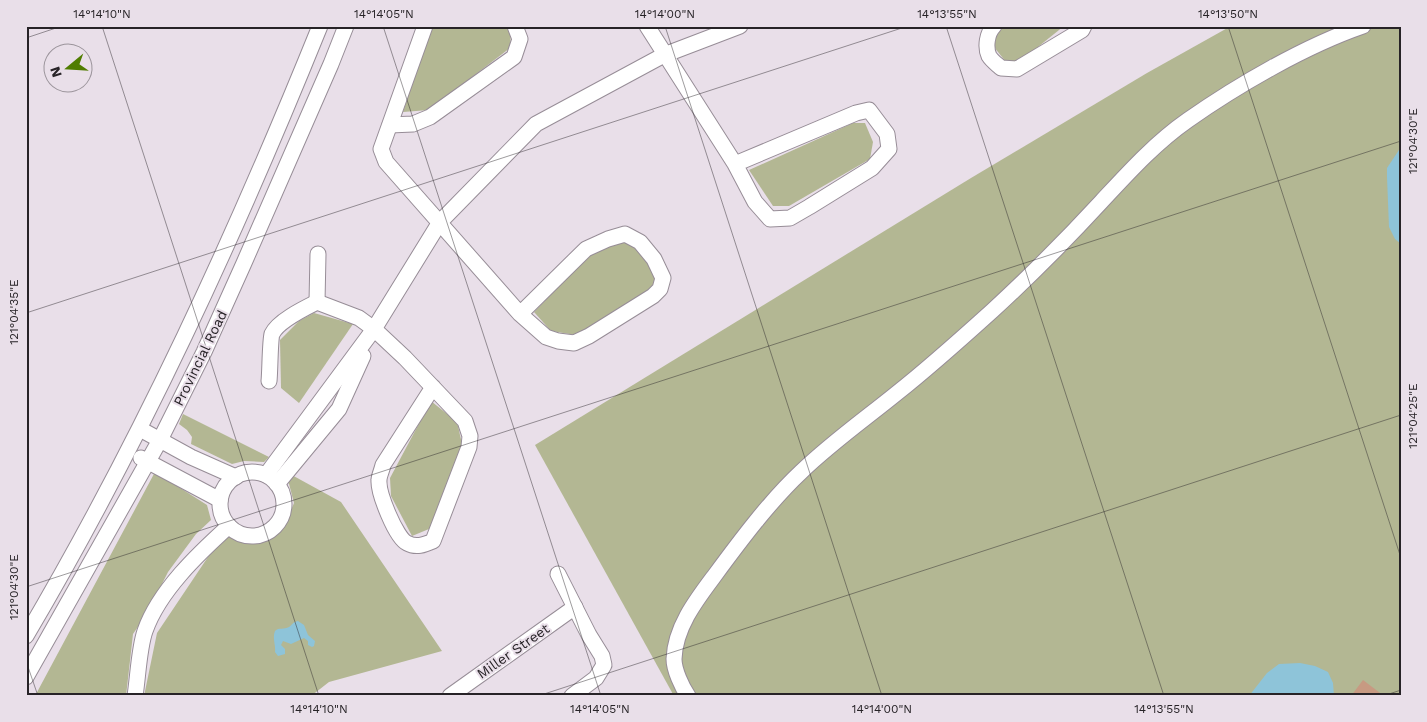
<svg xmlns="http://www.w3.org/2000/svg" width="1427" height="722" font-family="'Work Sans',sans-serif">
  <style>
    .green { fill: #b3b793 }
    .water { fill: #8ec4d9 }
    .building { fill: #c79a82 }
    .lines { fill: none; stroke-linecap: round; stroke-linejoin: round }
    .minor-casing { stroke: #978d97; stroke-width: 17 }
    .minor { stroke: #fff; stroke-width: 15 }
    .ticks { fill: none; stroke: #272327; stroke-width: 1; stroke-opacity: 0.45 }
    .labels { text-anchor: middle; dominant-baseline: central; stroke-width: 4; stroke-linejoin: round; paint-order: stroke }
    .street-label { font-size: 14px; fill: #272327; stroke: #e9dfe9 }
    .neatline { fill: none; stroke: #272327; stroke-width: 2 }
    .ticks-label { font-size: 12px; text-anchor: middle; fill: #272327 }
  </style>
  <rect width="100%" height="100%" fill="#e9dfe9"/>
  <g class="green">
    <path d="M431,26H506L511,31L510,48L429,110L403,112Z"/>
    <path d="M1005,26H1064L1018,63L1006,62L994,47L997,33Z"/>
    <path d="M1231,26H1401V696H674L535,445L971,178L1147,73Z"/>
    <path d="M853,123H865L873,142L870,159L789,206H773L749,170Z"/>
    <path d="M623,239L650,258L656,282L650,294L576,335L551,331L534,312L590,254Z"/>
    <path d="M314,313L353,324L299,403L281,388L280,340L299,321Z"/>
    <path d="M431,401L457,422L463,448L429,529L412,536L391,496L390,478Z"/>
    <path d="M183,414L269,457L264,462L244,461L232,464L191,444L192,437L187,430L179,424Z"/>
    <path d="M155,472L207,505L211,520L196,534L168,572L148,612L133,634L126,696H35Z"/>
    <path d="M290,474L341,502L442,651L329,682L311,696H144L157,633L212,551L228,534L238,541L251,542L267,537L284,527L294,503L288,480Z"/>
  </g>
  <g class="water">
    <path d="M1401,147V244L1395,239L1389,227L1387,177V168Z"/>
    <path d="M298,621L304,625L308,635L315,641L314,646L312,647L308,645V641L304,638L291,644L283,641L281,645L285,649V654L278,656L275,652C276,645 272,638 275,631C279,627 284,630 289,627C293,624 293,622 298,621Z"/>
    <path d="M1300,663L1315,666L1328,672L1333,683L1334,696H1249L1267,673L1279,664Z"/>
  </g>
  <path class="building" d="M1363,680L1384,696H1351Z"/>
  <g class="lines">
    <g class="minor-casing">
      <g id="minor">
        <path d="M425,26L381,149L386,162L520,314L546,337L558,341L574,343L589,336L653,296L660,289L663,278L654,259L640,242L625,234L608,239L586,249L520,314"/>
        <path d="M647,26L735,164L755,202L770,219L790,218L809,207L872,168L889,149L887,134L869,110L856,113L735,164"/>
        <path d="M994,26C987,33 985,47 989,56C992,61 998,65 1001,68L1017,69L1082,30L1084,26"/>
        <path d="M390,125L413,124L430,117L514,57L520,39L515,26"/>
        <path d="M317,302L318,254"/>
        <path d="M269,381C270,373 270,340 272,334C278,321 305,308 317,302L359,318L374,329L405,358L465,421L470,436L469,447L433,541C424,545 416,548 407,543C396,538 378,493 379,480C379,476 382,470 383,465L433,387"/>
        <path d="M140,429L191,457L236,477"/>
        <path d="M141,458L220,500"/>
        <circle cx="252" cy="504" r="32"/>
        <path d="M266,475L374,329L440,222L536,124L664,55L740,26"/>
        <path d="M277,484L339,409L363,356"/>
        <path d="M558,574L589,635L602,656L604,665L596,678L572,696"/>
        <path d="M26,636C141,441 235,236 320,26"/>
        <path d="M26,677L160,440L204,352L244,263L331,64L346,26"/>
        <path d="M135,696C138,677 139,648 145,631C159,591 198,554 229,526"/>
        <path d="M450,696L575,607"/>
        <path d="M688,696C682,687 674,670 674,659C675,627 697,599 715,575C740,541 770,501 801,472C831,443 865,419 897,393C930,367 961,339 992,311C1029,277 1066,240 1101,202C1128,173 1155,143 1188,120C1238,85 1305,46 1363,26"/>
      </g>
    </g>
    <use href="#minor" class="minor"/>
  </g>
  <path class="ticks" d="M102,26L319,696M383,26L601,696M665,26L882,696M946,26L1164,696M1228,26L1401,558M26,38L62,26M26,313L908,26M26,587L1401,141M26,661L38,696M538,696L1401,415M1383,696L1401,690"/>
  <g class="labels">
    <g class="street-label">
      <text transform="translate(200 358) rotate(-64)">Provincial Road</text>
      <text transform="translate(513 651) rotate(-35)">Miller Street</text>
    </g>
  </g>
  <rect width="1427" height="722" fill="none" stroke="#e9dfe9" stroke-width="55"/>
  <g transform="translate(68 68) rotate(252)"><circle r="24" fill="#e9dfe9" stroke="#9b949b"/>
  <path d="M0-4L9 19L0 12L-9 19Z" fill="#507d01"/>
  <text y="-8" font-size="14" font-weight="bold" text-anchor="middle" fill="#272327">N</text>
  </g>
  <rect x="28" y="28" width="1372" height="666" class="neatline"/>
  <g class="ticks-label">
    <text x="102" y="18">14°14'10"N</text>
    <text x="384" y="18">14°14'05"N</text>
    <text x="665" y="18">14°14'00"N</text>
    <text x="947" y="18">14°13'55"N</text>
    <text x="1228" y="18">14°13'50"N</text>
    <text transform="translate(1413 141) rotate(-90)" y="4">121°04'30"E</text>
    <text transform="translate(14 312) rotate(-90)" y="4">121°04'35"E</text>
    <text transform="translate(1413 416) rotate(-90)" y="4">121°04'25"E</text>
    <text transform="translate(14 587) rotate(-90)" y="4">121°04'30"E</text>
    <text x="319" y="713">14°14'10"N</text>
    <text x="600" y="713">14°14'05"N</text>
    <text x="882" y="713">14°14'00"N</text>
    <text x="1164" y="713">14°13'55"N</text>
  </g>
</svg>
